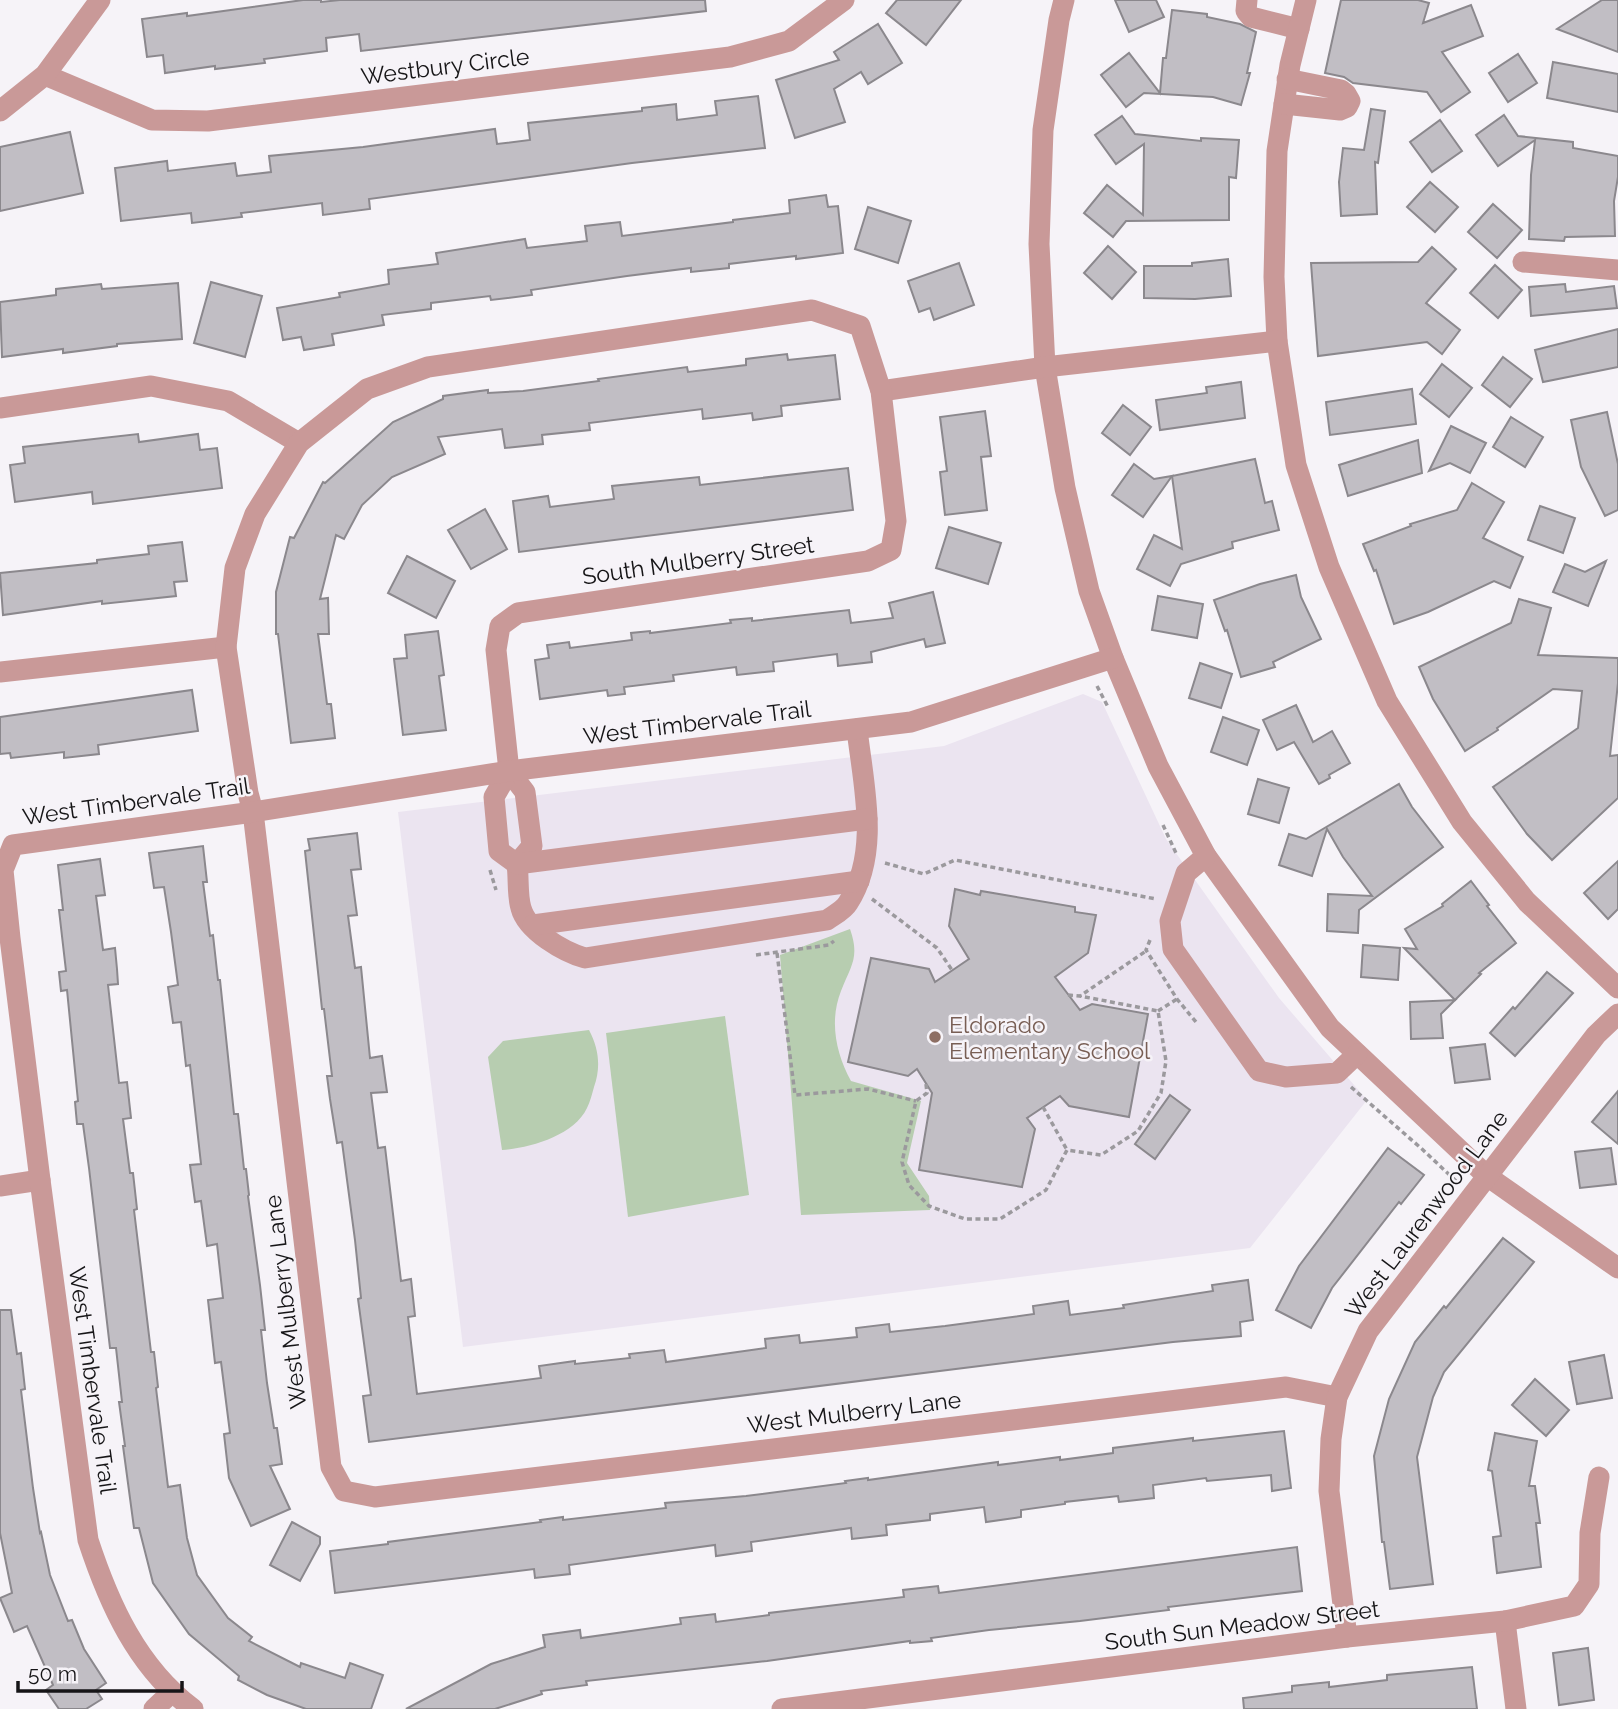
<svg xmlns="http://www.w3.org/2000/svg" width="1618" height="1709" font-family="Raleway,sans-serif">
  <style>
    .built { fill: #ebe4f0 }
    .green { fill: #b7cdb0 }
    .building { fill: #c1bec4; stroke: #8b888d; stroke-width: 2 }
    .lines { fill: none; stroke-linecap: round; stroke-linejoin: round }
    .path { stroke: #9b999d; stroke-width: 3.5; stroke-dasharray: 5 3.5; stroke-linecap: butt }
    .minor { stroke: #c99998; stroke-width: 21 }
    .education-dot { fill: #8d6e63; stroke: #f6f3f8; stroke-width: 2.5 }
    .labels { text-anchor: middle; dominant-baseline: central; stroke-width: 5; stroke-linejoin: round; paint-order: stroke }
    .street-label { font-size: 23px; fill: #161517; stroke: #f6f3f8 }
    .education-label { font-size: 23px; fill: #785e54; stroke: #f6f3f8; text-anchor: start }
  </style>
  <rect width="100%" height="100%" fill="#f6f3f8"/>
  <path class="built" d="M1083,694L1102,702L1166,839L1279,998L1367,1100L1250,1248L463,1347L398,812L944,746Z"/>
  <g class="green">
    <path d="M850,929C860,958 851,965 841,991C829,1021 836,1054 851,1081L921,1101L907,1163L929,1196L930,1210L801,1215L780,955Z"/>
    <path d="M725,1016L749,1195L628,1217L606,1033Z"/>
    <path d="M589,1030C599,1049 601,1067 594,1087C592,1094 590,1102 587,1108C574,1136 529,1148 502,1150L488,1057L503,1041Z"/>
  </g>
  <g class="building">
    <path d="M303,0H321V2L340,0H705L706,11L361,51L359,34L326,38L327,51L264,59L265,63L215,69V66L165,73L163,55L147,57L142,19L187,13V16Z"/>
    <path d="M897,0H961L926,45L886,13Z"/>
    <path d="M1115,0H1156L1164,17L1129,32Z"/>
    <path d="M1341,0H1418L1429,3L1423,23L1471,5L1483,36L1442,52L1470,92L1441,112L1427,92L1353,83L1344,77L1325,73Z"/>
    <path d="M1602,0H1618V52L1557,29Z"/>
    <path d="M1172,10L1207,14V17L1240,24L1256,32L1247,73H1250L1241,105L1213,97L1144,93L1126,107L1101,75L1129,53L1160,93L1163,58H1166Z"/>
    <path d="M878,24L902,63L868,84L861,72L834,89L845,122L795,138L776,80L839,60L834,52Z"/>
    <path d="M1518,54L1537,83L1508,102L1489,73Z"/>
    <path d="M1553,62L1618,74V112L1547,98Z"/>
    <path d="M758,96L765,148L632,163L369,199L370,209L323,215L322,203L241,213L242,217L192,223L191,213L121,221L115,168L167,161L168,171L235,163L237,176L271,172L269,156L363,147L495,129L497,144L530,140L528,123L642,111V108L676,104L677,120L717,115L715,101Z"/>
    <path d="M1371,109L1385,111L1378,163L1375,162L1377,214L1341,216L1339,182L1343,148L1364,150Z"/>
    <path d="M1504,115L1518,136L1573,142V148L1618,156V177L1614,201L1615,236L1565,237L1564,241L1529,239L1531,175L1535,140L1498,166L1476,135Z"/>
    <path d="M1122,116L1135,134L1201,141V138L1239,140L1236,178L1229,177V220L1126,221L1113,237L1084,213L1107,185L1143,215L1144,144L1116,164L1095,135Z"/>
    <path d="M1440,120L1462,151L1432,172L1410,142Z"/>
    <path d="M70,132L83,193L0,211V147Z"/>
    <path d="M1430,182L1458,207L1435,232L1407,207Z"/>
    <path d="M826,195L828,207L838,206L843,253L796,259V256L729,264V268L691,272V268L627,276L531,290L532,295L491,300L490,296L431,303V309L382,315L384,325L332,334L334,345L304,350L301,337L283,340L277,308L340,297L339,293L389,284L388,270L438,264L436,253L525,239L527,248L587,241L585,226L620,222L622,236L733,222V220L790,213L789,200Z"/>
    <path d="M1493,204L1522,230L1497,258L1468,232Z"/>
    <path d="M868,207L911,221L898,263L855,249Z"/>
    <path d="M1108,246L1136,272L1112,299L1084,273Z"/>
    <path d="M1432,247L1456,269L1426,303L1460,330L1442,354L1427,342L1318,356L1311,263L1418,262Z"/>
    <path d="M1228,259L1231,296L1195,299L1144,298V266H1192V263Z"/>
    <path d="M959,263L974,305L934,320L930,308L919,312L908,281Z"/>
    <path d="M1495,265L1522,290L1498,318L1470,293Z"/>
    <path d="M211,282L262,296L245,357L194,343Z"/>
    <path d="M178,283L182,339L117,344V346L63,353V349L2,357L0,302L56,295V289L101,284L102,289Z"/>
    <path d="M1565,284L1566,292L1614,286L1617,308L1531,316L1529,287Z"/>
    <path d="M1618,329V367L1543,382L1535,350Z"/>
    <path d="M787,354L788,360L835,355L840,399L781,406L782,416L753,420L752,413L703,419L702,409L589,423L590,430L542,435L543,444L505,448L502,429L438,437L445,454L392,477L362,505L344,539L336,535L320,599L328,598L329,634H318L327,704H331L335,738L291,743L278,634H276V592L290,537L294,538L323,482L325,483L393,422L443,399V396L488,390V393L523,391L599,381L598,379L687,367L688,372L746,365V359Z"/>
    <path d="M1503,357L1532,379L1510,407L1482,385Z"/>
    <path d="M1442,364L1472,388L1449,417L1420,394Z"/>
    <path d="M1241,382L1245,418L1160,430L1156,400L1207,393L1206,387Z"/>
    <path d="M1412,389L1416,424L1330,435L1326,402Z"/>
    <path d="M1123,405L1151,427L1130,455L1102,433Z"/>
    <path d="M985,411L991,456L981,457L987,510L945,515L940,472L947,471L940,417Z"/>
    <path d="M1607,412L1618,464V510L1605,516L1581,467L1571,420Z"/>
    <path d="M1511,417L1543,437L1525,467L1493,447Z"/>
    <path d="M1451,426L1486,443L1470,473L1450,463L1429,471Z"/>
    <path d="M138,434L139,442L198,434L200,450L217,448L222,488L93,504L92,492L15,502L10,465L25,463L23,447Z"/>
    <path d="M1418,440L1422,473L1348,496L1339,465Z"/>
    <path d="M1255,459L1265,503L1272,501L1279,530L1232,542L1233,548L1181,564L1170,586L1137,569L1154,535L1182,549L1172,476Z"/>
    <path d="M1134,464L1154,479L1172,476L1143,517L1112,495Z"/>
    <path d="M848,468L853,510L519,552L513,501L548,496L550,507L614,499L612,486L699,477L700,485Z"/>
    <path d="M1472,483L1504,502L1483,538L1523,557L1510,588L1494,581L1428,612L1394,624L1376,570L1374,571L1363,544L1411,526L1410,524L1457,510Z"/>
    <path d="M1540,506L1575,518L1563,553L1528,540Z"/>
    <path d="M485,509L507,549L471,569L448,530Z"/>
    <path d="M949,527L1001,543L988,584L936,568Z"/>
    <path d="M182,542L187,581L174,582L176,596L102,604V601L3,615L0,573L97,563V560L149,554L148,546Z"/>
    <path d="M407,556L455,581L436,618L388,593Z"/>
    <path d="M1606,561L1588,606L1553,592L1565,564L1585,572Z"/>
    <path d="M1296,575L1301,597L1321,639L1273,662L1275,667L1241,677L1227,630L1225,631L1214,600L1260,584Z"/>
    <path d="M933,592L945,643L926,647L924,639L871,652L872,662L838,666L837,654L773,662L774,671L737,675L736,667L673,675L674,681L624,687L625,694L608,696L607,690L540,699L535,660L549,658L547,645L569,642L570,648L632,640L631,633L650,631V633L731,623L730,620L752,618V621L849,610L851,623L893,618L889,603Z"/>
    <path d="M1158,596L1203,604L1197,638L1152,630Z"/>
    <path d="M1519,599L1551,608L1538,655L1618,658V683L1610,756L1618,755V798L1552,860L1527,834L1493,787L1578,728L1582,691L1553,689L1497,728L1498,730L1465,751L1433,699L1419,667L1511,623Z"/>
    <path d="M438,631L444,675L439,676L446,730L403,735L394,659L407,658L405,635Z"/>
    <path d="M1200,663L1232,674L1221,708L1189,698Z"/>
    <path d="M192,690L198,731L98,745L99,754L64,758V752L11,758L10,753L0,754V717Z"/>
    <path d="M1296,705L1313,742L1332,731L1350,763L1329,775L1330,778L1319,784L1294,742L1277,750L1263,720Z"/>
    <path d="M1223,717L1259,730L1247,765L1211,752Z"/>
    <path d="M1258,779L1289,788L1279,823L1248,814Z"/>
    <path d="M1399,784L1412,807L1443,847L1359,910L1358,933L1327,931L1328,894L1372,896L1343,857L1327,829L1312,876L1279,865L1289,834L1306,839Z"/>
    <path d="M357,833L361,869L351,870L357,915L348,916L355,968L361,967L370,1058L382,1056L387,1092L371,1093L378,1148L385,1147L401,1281L411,1279L415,1316L408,1317L417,1394L541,1378L539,1366L575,1361V1364L630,1358L629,1354L664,1350L666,1362L766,1348L765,1339L799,1335L800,1343L857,1337L856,1328L889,1324L890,1332L945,1326L1034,1314L1033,1306L1068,1301L1070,1315L1124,1308L1123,1305L1213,1291L1212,1285L1248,1280L1253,1320L1240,1322L1241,1336L1173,1342L369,1442L363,1396L371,1395L358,1299L361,1298L355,1240L342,1142L337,1143L330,1099L327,1076H332L324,1009H322L305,851L310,850L308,839Z"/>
    <path d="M203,846L207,882H203L210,936L213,935L218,980H220L234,1114H238L244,1169H246L249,1195L248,1196L260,1285L265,1330H261L267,1383L274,1428H277L282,1464L270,1466L290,1509L251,1526L229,1478L224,1434L230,1433L221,1362L215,1363L208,1300L223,1298L217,1244L207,1246L201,1201L195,1202L190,1165L201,1164L190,1065L186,1066L181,1022L173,1023L168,987L178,985L171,932L164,887L154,888L149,853Z"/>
    <path d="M100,859L105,895L96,896L103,950L115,948L117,969L118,984L108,985L119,1083L127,1082L131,1118L123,1119L130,1173H133L137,1209L134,1210L151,1352H154L158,1387L156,1388L168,1487L180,1485L187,1538L197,1575L228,1618L252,1637L249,1641L300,1667L301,1663L345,1678L350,1663L383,1675L371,1709H306L267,1695L238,1680L239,1676L189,1634L153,1583L139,1528H134L123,1446H125L119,1402H122L116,1348H110L89,1168L83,1124H77L75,1102L78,1101L67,990L61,991L59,972L66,971L59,910H63L58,865Z"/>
    <path d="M1618,861V909L1608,919L1584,893Z"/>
    <path d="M1471,881L1489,905L1487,906L1516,943L1479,973L1481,974L1455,1000L1404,948L1417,949L1405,929L1443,906L1442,904Z"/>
    <path d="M955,889L980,895L981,891L1075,907V912L1096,915L1088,953L1055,977L1080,1010L1092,1004L1148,1014L1129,1117L1069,1106L1060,1096L1027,1118L1035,1129L1022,1187L919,1170L932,1093L917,1069L908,1076L848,1062L871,958L929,969L935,982L969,959L949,926Z"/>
    <path d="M1363,945L1400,948L1398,980L1361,977Z"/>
    <path d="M1547,972L1573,993L1515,1056L1490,1033L1513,1007L1515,1009Z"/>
    <path d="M1455,1000L1441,1014L1443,1038L1411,1039L1410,1002Z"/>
    <path d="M1485,1044L1490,1079L1455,1083L1450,1048Z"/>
    <path d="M1618,1091V1144L1592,1122Z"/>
    <path d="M1170,1095L1190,1110L1155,1159L1135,1144Z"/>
    <path d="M1388,1148L1424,1175L1401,1204L1399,1202L1332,1288L1311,1328L1276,1310L1299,1266Z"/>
    <path d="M1611,1148L1616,1184L1580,1188L1575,1152Z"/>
    <path d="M1503,1238L1534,1262L1444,1372L1433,1397L1417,1457L1433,1584L1390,1589L1384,1542H1382L1374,1456L1389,1399L1415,1342L1444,1306L1446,1308Z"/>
    <path d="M0,1310H11L17,1354L21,1353L25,1389L21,1390L33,1488L40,1533L41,1532L50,1575L68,1621L72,1620L84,1649L106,1683L96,1690L102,1699L86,1709H59L46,1690L53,1685L27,1626L14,1632L0,1598L12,1593L0,1533Z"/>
    <path d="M1604,1355L1612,1398L1577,1404L1569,1362Z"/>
    <path d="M1535,1379L1569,1410L1546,1436L1512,1405Z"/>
    <path d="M1284,1431L1291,1488L1272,1491L1271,1475L1207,1481L1206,1478L1153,1485L1154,1498L1119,1502L1118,1496L1065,1502V1504L1021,1510V1517L986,1522L984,1507L930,1514V1520L886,1525L887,1535L852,1539L851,1528L751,1542L752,1551L716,1556L715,1545L569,1565L570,1574L535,1578L534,1569L335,1593L330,1551L388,1544V1542L541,1522L540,1520L563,1517V1520L666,1508L665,1503L746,1496L846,1483L845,1481L868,1478V1480L998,1462V1465L1060,1457V1460L1113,1453V1448L1193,1438V1441Z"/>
    <path d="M1495,1433L1537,1441L1529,1486H1535L1540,1523H1536L1541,1567L1497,1573L1493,1537L1501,1536L1492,1471L1488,1470Z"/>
    <path d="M292,1522L320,1537V1544L300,1581L270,1565Z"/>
    <path d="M1297,1547L1302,1591L1168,1607L1169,1610L1080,1621L989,1630L931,1638L932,1641L910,1643V1641L767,1661L586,1681L587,1685L541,1691L542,1694L495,1709H406L491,1664L545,1647L543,1635L580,1630L581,1638L681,1624L680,1618L715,1614L716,1622L769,1615V1613L904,1597L903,1590L938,1586L939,1593Z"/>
    <path d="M1588,1648L1594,1700L1559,1705L1553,1653Z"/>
    <path d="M1472,1667L1477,1709H1244L1243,1698L1292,1692V1686L1329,1682V1687L1387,1680V1675Z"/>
  </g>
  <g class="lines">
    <g class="path">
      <path d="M1097,686L1108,707"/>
      <path d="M1163,825L1176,853"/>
      <path d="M885,863L924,874L955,860L1156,899"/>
      <path d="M490,870L496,890"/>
      <path d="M872,899L937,948L952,970"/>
      <path d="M1150,940L1146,950L1177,999L1196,1022"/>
      <path d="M777,953L795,1095L868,1089L916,1101"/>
      <path d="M756,955L829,945L834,941"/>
      <path d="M1068,995L1080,996L1146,951"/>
      <path d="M1158,1011L1177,999"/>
      <path d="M926,1084L927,1093L916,1101L902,1162L909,1185L929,1206L965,1219H1000L1046,1190L1067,1150L1101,1155L1138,1131L1161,1093L1166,1061L1158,1011L1080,996"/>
      <path d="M1351,1087L1422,1149L1457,1182"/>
      <path d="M1043,1107L1067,1150"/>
    </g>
    <g class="minor">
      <path d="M1064,0L1059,20L1043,130L1039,244L1045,367L1065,488L1089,591L1113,658L1158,766L1206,856L1330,1028L1487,1176L1618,1268"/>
      <path d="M1247,0L1246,11L1251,17L1299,29"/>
      <path d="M1306,0L1290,65L1277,151L1274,277L1277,341L1296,465L1329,567L1387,701L1462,822L1527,902L1618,988"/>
      <path d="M45,75L152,120L208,121L730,57L789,41L844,0"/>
      <path d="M1284,104L1340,110L1347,107L1350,101L1346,94L1341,90L1287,79"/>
      <path d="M0,111L45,75L100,0"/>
      <path d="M1523,262L1618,270"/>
      <path d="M881,391L1045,367L1277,341"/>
      <path d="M0,408L151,386L228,401L299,443"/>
      <path d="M0,672L226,647"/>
      <path d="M509,771L496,650L500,626L518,613L868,561L891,550L896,521L881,391L860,326L812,310L428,367L367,389L299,443L255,514L235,568L226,647L248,793L253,812L331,1467L344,1491L375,1497L1286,1387L1337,1397"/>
      <path d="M509,771L525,792L532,846L517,864C519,878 517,895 521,908C527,931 564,952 585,958L827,920C834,915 844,910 848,903C881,852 863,784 857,729"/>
      <path d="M509,771L494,797L499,851L517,864L867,819"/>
      <path d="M1206,856L1186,873L1170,921L1173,949L1259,1071L1286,1077L1337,1073L1357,1054"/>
      <path d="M533,925L859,881"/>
      <path d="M0,1186L40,1180"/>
      <path d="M1505,1621L1516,1709"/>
      <path d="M1347,1637L1329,1491L1331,1439L1337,1397L1368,1331L1596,1035L1618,1014"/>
      <path d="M154,1709L171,1693"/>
      <path d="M193,1709C137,1667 109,1604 88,1540L40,1180L10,938L3,870L13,845L253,812L509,771L911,722L1113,658"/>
      <path d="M782,1709L1347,1637L1505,1621L1574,1606L1589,1584L1590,1533L1599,1477"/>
    </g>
  </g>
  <circle class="education-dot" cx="935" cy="1037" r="7"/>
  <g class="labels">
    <g class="street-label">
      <text transform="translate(445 66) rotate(-7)">Westbury Circle</text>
      <text transform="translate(698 560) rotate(-8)">South Mulberry Street</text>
      <text transform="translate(697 722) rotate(-7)">West Timbervale Trail</text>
      <text transform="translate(136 801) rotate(-8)">West Timbervale Trail</text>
      <text transform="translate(1426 1214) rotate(-53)">West Laurenwood Lane</text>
      <text transform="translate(285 1302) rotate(-97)">West Mulberry Lane</text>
      <text transform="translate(93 1380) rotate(82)">West Timbervale Trail</text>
      <text transform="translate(854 1412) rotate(-7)">West Mulberry Lane</text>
      <text transform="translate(1242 1625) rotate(-7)">South Sun Meadow Street</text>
    </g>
    <g class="education-label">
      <text x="949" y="1024">Eldorado<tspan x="949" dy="26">Elementary School</tspan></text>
    </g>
  </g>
  <path d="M18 1681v10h164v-10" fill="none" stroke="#161517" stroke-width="3.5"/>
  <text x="28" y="1681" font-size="21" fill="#161517" stroke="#f6f3f8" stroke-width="5" paint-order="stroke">50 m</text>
</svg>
